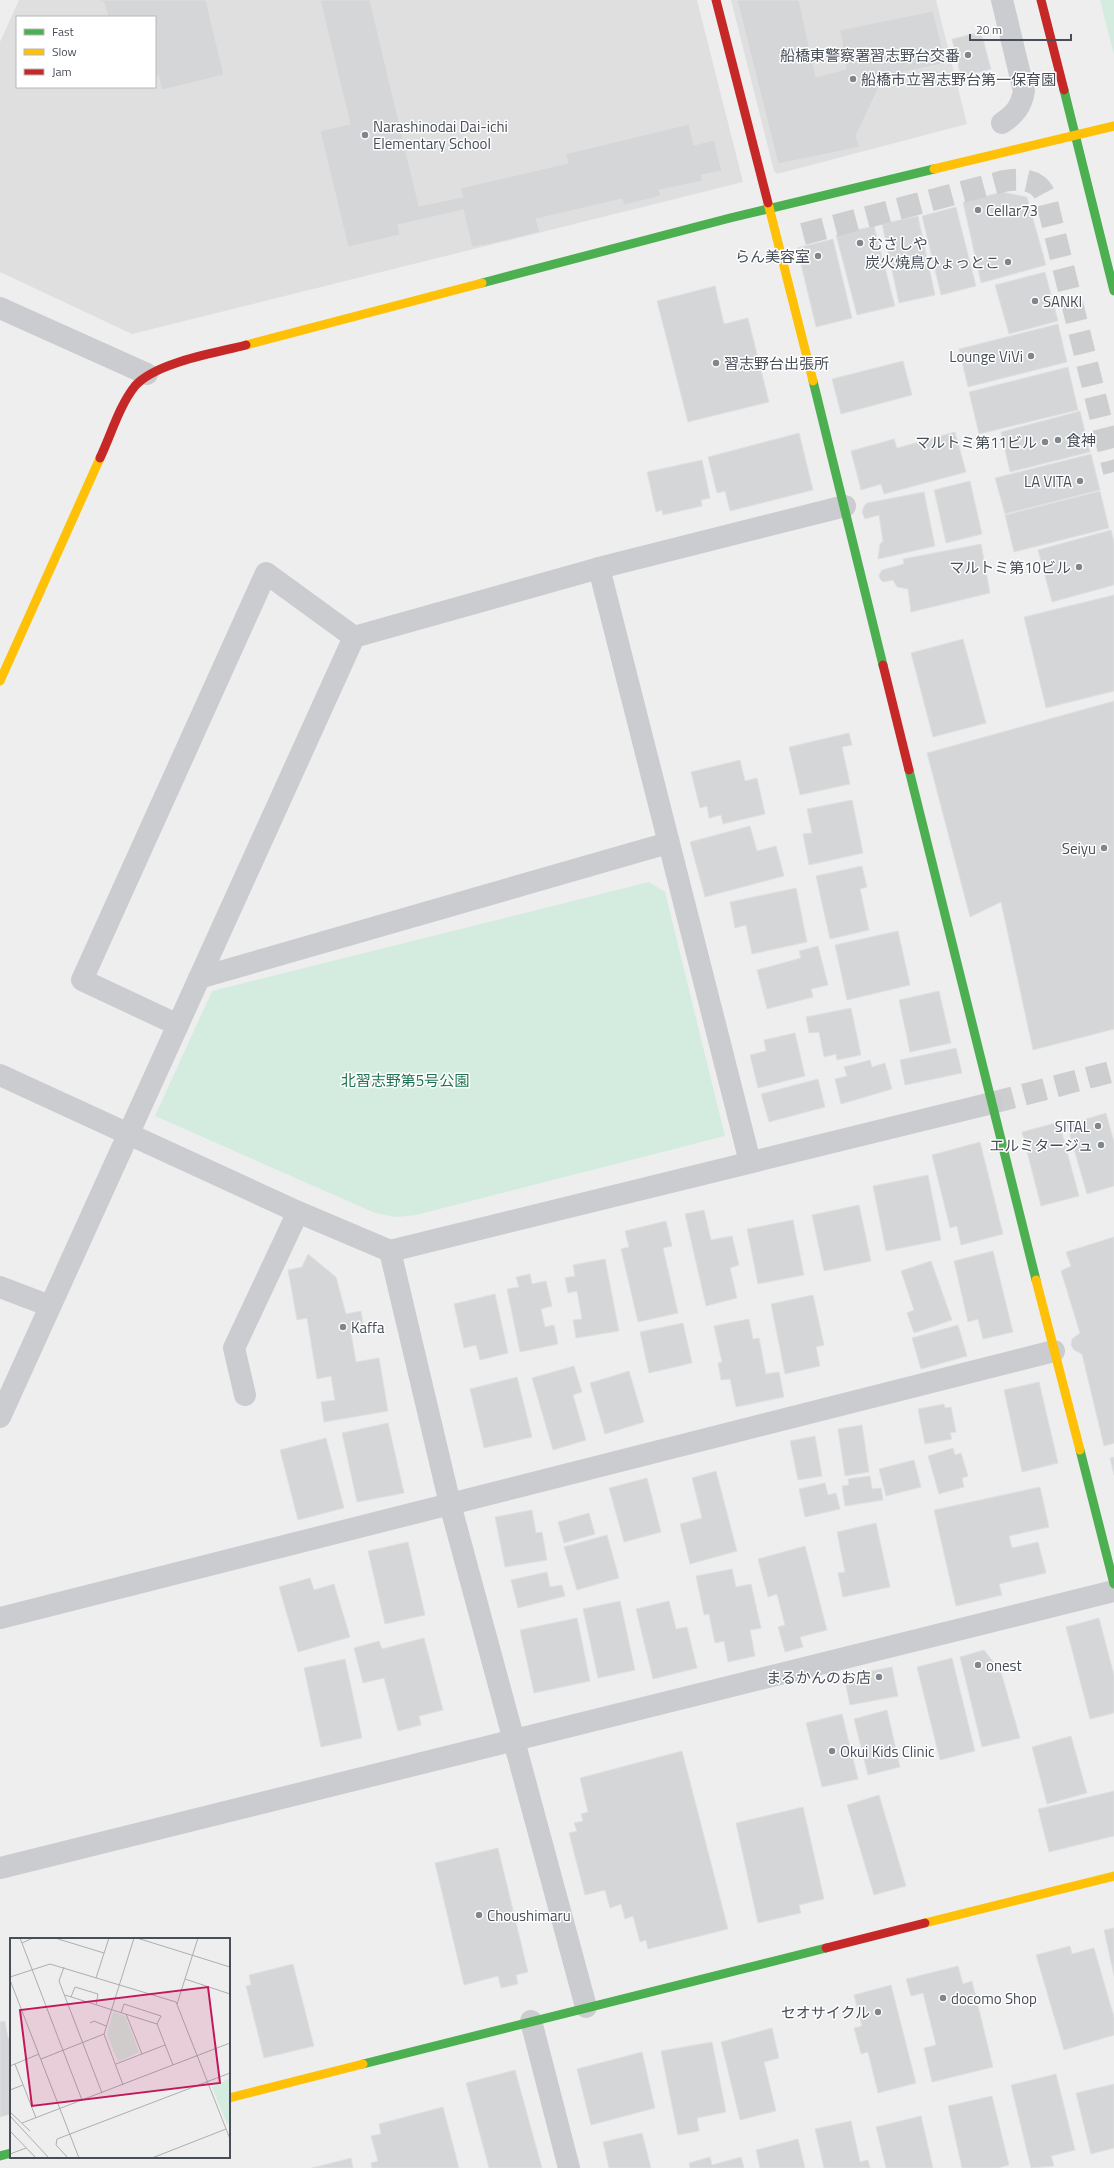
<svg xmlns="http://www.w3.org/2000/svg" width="1114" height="2168" font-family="'Titillium Web','Noto Sans JP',sans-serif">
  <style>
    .education { fill: #e0dfdf; fill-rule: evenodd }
    .green { fill: #d4ece0 }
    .building { fill: #d5d6d8; stroke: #dfe0e1 }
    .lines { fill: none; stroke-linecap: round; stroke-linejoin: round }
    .street-tunnel { stroke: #cdced0; stroke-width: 22; stroke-dasharray: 22 11; stroke-linecap: butt }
    .street { stroke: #cacccf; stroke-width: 22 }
    .fast { stroke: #4caf50; stroke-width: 9 }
    .slow { stroke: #ffc107; stroke-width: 9 }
    .jam { stroke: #c62828; stroke-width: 9 }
    .poi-dot { fill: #81868c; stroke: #fff; stroke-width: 1.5 }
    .labels { text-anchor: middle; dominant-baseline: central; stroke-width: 3; stroke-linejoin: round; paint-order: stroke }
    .poi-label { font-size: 15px; fill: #474e58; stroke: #fff; text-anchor: end }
    .park-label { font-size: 15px; fill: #1f7352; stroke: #fff }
    .inset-road { fill: none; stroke: #abaeb2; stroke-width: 1 }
    .view { fill: #c2185b; fill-opacity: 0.15; stroke: #c2185b; stroke-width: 2 }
    .inset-edge { fill: none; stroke: #474e58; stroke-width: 2 }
  </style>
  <rect width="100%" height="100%" fill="#eee"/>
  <g class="education">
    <path d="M19,0H697L743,182L132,334L0,272V42ZM17,17H155V87H17Z"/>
    <path d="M731,0H936L967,124L777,174L774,171Z"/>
  </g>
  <g class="green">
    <path d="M1100,0H1114V55Z"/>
    <path d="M649,882L665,892L725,1136L416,1215L396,1217L375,1213L155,1116L212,991Z"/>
  </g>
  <g class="building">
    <path d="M100,0H206L224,75L162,90L158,75H155V17H108L104,2H100Z"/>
    <path d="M320,0H370L419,206L463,197L460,188L568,163L565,154L689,124L694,145L714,140L722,171L701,175L703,181L659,190L661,196L624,205L622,199L536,219L540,232L483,246L482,245L472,247L463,210L398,225L400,235L348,247L320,131L350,124Z"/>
    <path d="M737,0H799L816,77L846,69L840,30L933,11L946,63L884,76L856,136L860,147L778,164Z"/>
    <path d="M981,32L991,69L961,77L952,39Z"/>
    <path d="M1002,192L1027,197L1046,265L981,283L963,202Z"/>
    <path d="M956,207L976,286L941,295L922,216Z"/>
    <path d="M918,216L935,295L899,303L882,224Z"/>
    <path d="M874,226L895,306L857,315L836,235Z"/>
    <path d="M833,239L852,318L816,327L797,248Z"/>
    <path d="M1045,272L1058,321L1009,334L995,285Z"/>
    <path d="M715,286L724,324L748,318L769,402L688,422L657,301Z"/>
    <path d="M1058,324L1067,362L968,387L959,349Z"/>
    <path d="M903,361L912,395L841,414L832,379Z"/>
    <path d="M1068,367L1078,410L979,434L969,392Z"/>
    <path d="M1080,411L1090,452L1010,472L1001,432Z"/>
    <path d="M955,432L966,472L884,494L881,484L861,490L851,451L894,439L897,448Z"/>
    <path d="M799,433L813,490L730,511L725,491L717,493L708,457Z"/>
    <path d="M1091,454L1100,490L1005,514L995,478Z"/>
    <path d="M702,460L710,498L701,500L702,506L663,515L662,510L656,512L647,472Z"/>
    <path d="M970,481L982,534L946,543L934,490Z"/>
    <path d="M1100,491L1109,528L1014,552L1005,515Z"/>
    <path d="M924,492L935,546L878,559L880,544L883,541L879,515L865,519L862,512L864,506L867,503Z"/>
    <path d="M1111,530L1114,542V585L1052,602L1038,550Z"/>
    <path d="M981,544L990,593L911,612L908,589L897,587L893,580L883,582L880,579L879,575L882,570L904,564L903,559Z"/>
    <path d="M1114,595V691L1046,708L1024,617Z"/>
    <path d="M963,639L986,723L933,737L911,653Z"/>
    <path d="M1114,701V1029L1033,1050L1001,902L970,917L927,753Z"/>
    <path d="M849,733L852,745L842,747L850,784L800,795L789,747Z"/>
    <path d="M740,760L745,781L757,778L765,814L723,824L721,815L709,818L707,806L700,808L691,772Z"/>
    <path d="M852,800L863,853L809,865L803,834L812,833L807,809Z"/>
    <path d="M750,826L757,851L776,846L784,876L705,897L690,842Z"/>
    <path d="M862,866L867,887L860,889L869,930L830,939L816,876Z"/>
    <path d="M796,888L807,942L752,954L746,925L735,928L730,902Z"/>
    <path d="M898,931L910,985L847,1000L835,945Z"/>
    <path d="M818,946L828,985L811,989L813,997L767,1009L757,970L801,958L799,951Z"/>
    <path d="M939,991L951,1043L910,1052L899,1000Z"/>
    <path d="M851,1008L861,1055L837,1060L836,1054L824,1057L819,1032L809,1033L806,1017Z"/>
    <path d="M795,1033L805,1076L758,1088L750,1055L766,1051L764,1040Z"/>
    <path d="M956,1048L962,1073L905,1085L900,1060Z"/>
    <path d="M870,1060L872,1067L885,1063L892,1089L841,1104L835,1079L847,1076L844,1067Z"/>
    <path d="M818,1079L825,1107L769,1122L761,1094Z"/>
    <path d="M1106,1113L1114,1142V1186L1087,1194L1067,1125Z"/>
    <path d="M1059,1122L1079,1196L1041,1206L1022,1132Z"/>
    <path d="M980,1142L1003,1234L961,1245L957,1226L950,1228L932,1155Z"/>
    <path d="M928,1175L941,1240L886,1251L873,1186Z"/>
    <path d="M859,1205L871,1261L824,1271L812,1215Z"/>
    <path d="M704,1210L711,1240L732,1236L739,1265L730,1268L737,1298L706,1306L685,1214Z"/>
    <path d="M793,1220L804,1275L758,1284L747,1229Z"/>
    <path d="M666,1221L672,1246L663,1248L678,1313L638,1322L621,1249L629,1247L625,1231Z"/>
    <path d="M1114,1237V1443L1104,1446L1082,1354L1074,1350L1071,1345L1072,1339L1080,1333L1061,1271L1071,1266L1066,1252Z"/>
    <path d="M993,1251L1013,1332L983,1339L978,1319L968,1322L954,1261Z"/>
    <path d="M308,1254L336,1277L346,1314L361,1311L364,1330L351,1333L356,1362L379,1358L388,1411L324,1422L321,1402L335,1400L331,1376L317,1379L307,1318L297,1320L288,1270L302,1267Z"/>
    <path d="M605,1259L619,1331L576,1338L573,1320L582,1319L577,1291L568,1293L565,1278L575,1276L573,1265Z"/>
    <path d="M931,1261L952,1320L914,1333L907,1313L914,1310L901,1271Z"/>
    <path d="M530,1274L532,1284L546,1281L552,1306L541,1309L545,1327L554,1325L558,1344L520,1352L507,1289L519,1287L516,1277Z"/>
    <path d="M495,1294L508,1353L480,1360L476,1345L464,1348L454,1304Z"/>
    <path d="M813,1295L824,1345L816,1347L820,1366L785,1374L771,1304Z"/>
    <path d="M749,1319L753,1339L759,1338L766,1374L779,1372L784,1397L736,1407L730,1379L721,1380L718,1363L722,1362L714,1326Z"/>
    <path d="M683,1323L692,1363L649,1373L640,1332Z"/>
    <path d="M958,1325L967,1356L921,1369L912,1338Z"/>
    <path d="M574,1366L582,1392L573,1395L586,1440L553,1450L532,1378Z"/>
    <path d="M629,1371L644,1422L605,1434L590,1383Z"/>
    <path d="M517,1377L532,1437L484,1448L470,1389Z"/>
    <path d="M1039,1382L1058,1463L1022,1472L1004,1390Z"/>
    <path d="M944,1404L945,1408L951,1407L956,1432L950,1433L952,1439L925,1444L918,1409Z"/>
    <path d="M388,1423L404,1493L357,1502L342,1433Z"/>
    <path d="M862,1425L869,1472L845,1476L838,1429Z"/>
    <path d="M815,1436L822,1476L798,1480L790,1441Z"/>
    <path d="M326,1438L344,1508L298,1520L280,1450Z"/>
    <path d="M953,1448L955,1455L961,1453L968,1476L962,1478L964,1487L939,1494L928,1456Z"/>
    <path d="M1114,1457V1475L1110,1458Z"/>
    <path d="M914,1460L921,1487L886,1496L879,1469Z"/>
    <path d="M716,1471L737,1551L690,1564L680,1524L702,1518L692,1478Z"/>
    <path d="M870,1476L872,1489L881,1488L883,1500L845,1506L842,1486L849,1485L848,1479Z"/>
    <path d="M647,1478L661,1532L624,1542L609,1488Z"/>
    <path d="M825,1483L828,1495L836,1493L840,1509L805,1517L799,1489Z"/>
    <path d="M1040,1487L1049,1527L1009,1536L1012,1548L1038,1542L1046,1573L999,1584L1002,1595L956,1606L934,1510Z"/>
    <path d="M532,1510L536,1533L542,1532L547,1560L505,1567L495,1517Z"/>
    <path d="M589,1513L595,1534L564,1543L558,1522Z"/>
    <path d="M876,1523L890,1587L843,1597L838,1573L845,1572L837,1532Z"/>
    <path d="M607,1535L619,1578L577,1590L564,1547Z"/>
    <path d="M408,1542L425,1615L385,1624L368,1551Z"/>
    <path d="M805,1546L827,1630L800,1637L803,1647L785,1652L778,1627L785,1625L777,1594L768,1597L758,1559Z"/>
    <path d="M732,1569L736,1587L751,1584L761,1628L750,1630L755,1656L728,1662L724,1641L715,1643L709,1614L704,1615L696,1576Z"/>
    <path d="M547,1572L550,1587L562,1585L565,1596L518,1608L511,1580Z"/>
    <path d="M310,1578L314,1590L334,1584L350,1637L298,1652L279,1587Z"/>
    <path d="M620,1601L635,1670L598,1678L583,1609Z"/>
    <path d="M669,1601L676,1629L687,1627L697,1668L653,1679L636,1609Z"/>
    <path d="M577,1618L590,1681L534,1693L520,1630Z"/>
    <path d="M1099,1618L1114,1675V1713L1090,1719L1066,1627Z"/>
    <path d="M424,1638L443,1710L419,1716L421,1725L398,1731L384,1678L363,1683L354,1648L379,1641L382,1649Z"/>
    <path d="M984,1650L1001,1672L1020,1738L982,1747L960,1657Z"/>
    <path d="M952,1658L975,1751L940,1760L917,1667Z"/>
    <path d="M345,1659L362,1738L321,1747L304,1668Z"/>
    <path d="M892,1667L898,1696L850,1705L844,1676Z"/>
    <path d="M887,1710L900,1767L868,1775L854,1719Z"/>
    <path d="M842,1714L858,1779L822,1787L806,1723Z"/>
    <path d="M1071,1736L1087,1793L1047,1804L1032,1747Z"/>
    <path d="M682,1751L728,1929L648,1949L646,1940L640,1942L633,1916L625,1919L621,1904L610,1908L605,1890L585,1895L569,1833L577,1831L574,1823L583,1821L581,1814L588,1812L580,1778Z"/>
    <path d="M1114,1791V1836L1049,1852L1038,1809Z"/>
    <path d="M879,1795L906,1886L874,1895L847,1805Z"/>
    <path d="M803,1807L824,1899L799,1905L801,1913L758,1923L736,1823Z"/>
    <path d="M498,1848L528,1972L516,1975L518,1984L501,1988L498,1976L464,1985L435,1863Z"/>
    <path d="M1114,1928V1976L1104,1930Z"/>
    <path d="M1070,1946L1072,1954L1094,1948L1114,2017V2035L1064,2050L1036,1955Z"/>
    <path d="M293,1964L314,2046L264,2058L246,1986L251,1985L249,1975Z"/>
    <path d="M958,1966L963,1984L972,1981L993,2067L932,2082L924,2048L936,2045L923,1993L911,1996L906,1979Z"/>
    <path d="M891,1985L916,2083L878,2093L868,2052L861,2054L854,2028L862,2026L854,1995Z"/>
    <path d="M5,2021L8,2038L11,2037V2114L0,2117V2022Z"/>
    <path d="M772,2028L779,2058L764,2062L776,2111L740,2120L721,2042Z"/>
    <path d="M712,2042L726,2112L697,2118L699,2131L678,2135L661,2051Z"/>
    <path d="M642,2052L655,2108L591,2125L577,2069Z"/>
    <path d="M515,2070L542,2168H489L466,2083Z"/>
    <path d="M1056,2074L1075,2150L1051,2156L1054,2166L1031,2168L1011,2085Z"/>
    <path d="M1114,2084V2148L1091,2154L1076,2093Z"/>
    <path d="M992,2096L1009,2165L998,2168H962L948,2106Z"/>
    <path d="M443,2107L459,2168H372L371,2163L378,2161L371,2136L381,2134L379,2124Z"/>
    <path d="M921,2116L933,2168H886L876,2127Z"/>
    <path d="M851,2121L860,2162L868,2160L870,2168H824L815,2129Z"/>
    <path d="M642,2133L651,2168H609L603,2142Z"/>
    <path d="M798,2139L805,2168H760L756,2150Z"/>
    <path d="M710,2157L712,2165L741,2157L744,2168H690L689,2163Z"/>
    <path d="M351,2158L353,2168H312Z"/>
  </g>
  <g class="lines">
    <g class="street-tunnel">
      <path d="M803,234L1004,181C1020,178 1040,179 1046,198L1114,472"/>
      <path d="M992,1103L1114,1071"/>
    </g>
    <g class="street">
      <path d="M1002,0L1024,91C1021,107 1015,114 1002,123"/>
      <path d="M0,308L147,374"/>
      <path d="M599,568L750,1162"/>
      <path d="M199,978L668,843"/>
      <path d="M178,1025L82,980L266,573L354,637"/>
      <path d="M0,1075L298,1212L390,1251L992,1103"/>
      <path d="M390,1251L450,1504L586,2007"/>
      <path d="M0,1287L50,1306"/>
      <path d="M245,1395L234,1348L298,1212"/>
      <path d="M0,1417L354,637L599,568L845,506"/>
      <path d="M0,1618L1054,1351"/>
      <path d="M0,1868L1114,1591"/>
      <path d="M531,2021L569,2168"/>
    </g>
    <g class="fast">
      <path d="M1064,90L1114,291"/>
      <path d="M482,283L730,218L934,169"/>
      <path d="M813,381L883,665"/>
      <path d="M909,770L1036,1280"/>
      <path d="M1080,1450L1114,1584"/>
      <path d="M363,2064L826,1948"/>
      <path d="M0,2156L11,2153"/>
    </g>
    <g class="slow">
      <path d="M934,169L1114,126"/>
      <path d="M768,203L813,381"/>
      <path d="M246,345L482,283"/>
      <path d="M0,681L100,458"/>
      <path d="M1036,1280L1080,1450"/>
      <path d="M925,1923L1114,1876"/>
      <path d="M229,2098L363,2064"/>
    </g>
    <g class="jam">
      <path d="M716,0L768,203"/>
      <path d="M1041,0L1064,90"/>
      <path d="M100,458C111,435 119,406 135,386C156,362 216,353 246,345"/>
      <path d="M883,665L909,770"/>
      <path d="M826,1948L925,1923"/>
    </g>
  </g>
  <g class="poi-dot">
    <circle cx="968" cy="55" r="4"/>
    <circle cx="853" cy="79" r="4"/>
    <circle cx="365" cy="135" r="4"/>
    <circle cx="978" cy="210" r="4"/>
    <circle cx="860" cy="243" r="4"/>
    <circle cx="818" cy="256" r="4"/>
    <circle cx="1008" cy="262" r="4"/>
    <circle cx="1035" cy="301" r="4"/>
    <circle cx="1031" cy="356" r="4"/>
    <circle cx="716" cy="363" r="4"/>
    <circle cx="1058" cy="440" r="4"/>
    <circle cx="1045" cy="442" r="4"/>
    <circle cx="1080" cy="481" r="4"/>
    <circle cx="1079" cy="567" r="4"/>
    <circle cx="1104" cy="848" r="4"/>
    <circle cx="1098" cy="1126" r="4"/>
    <circle cx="1101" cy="1145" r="4"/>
    <circle cx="343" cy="1327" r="4"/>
    <circle cx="978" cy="1665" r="4"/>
    <circle cx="879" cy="1677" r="4"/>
    <circle cx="832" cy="1751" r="4"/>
    <circle cx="479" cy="1915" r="4"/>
    <circle cx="943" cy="1998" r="4"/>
    <circle cx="878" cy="2012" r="4"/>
  </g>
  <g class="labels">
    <g class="poi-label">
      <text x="960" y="55">船橋東警察署習志野台交番</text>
      <text x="861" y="79" text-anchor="start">船橋市立習志野台第一保育園</text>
      <text x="373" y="126" text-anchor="start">Narashinodai Dai-ichi<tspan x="373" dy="17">Elementary School</tspan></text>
      <text x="986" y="210" text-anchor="start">Cellar73</text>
      <text x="868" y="243" text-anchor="start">むさしや</text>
      <text x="810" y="256">らん美容室</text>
      <text x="1000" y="262">炭火焼鳥ひょっとこ</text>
      <text x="1043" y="301" text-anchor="start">SANKI</text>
      <text x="1023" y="356">Lounge ViVi</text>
      <text x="724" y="363" text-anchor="start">習志野台出張所</text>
      <text x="1066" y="440" text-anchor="start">食神</text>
      <text x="1037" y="442">マルトミ第11ビル</text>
      <text x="1072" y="481">LA VITA</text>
      <text x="1071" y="567">マルトミ第10ビル</text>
      <text x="1096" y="848">Seiyu</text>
      <text x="1090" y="1126">SITAL</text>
      <text x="1093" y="1145">エルミタージュ</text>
      <text x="351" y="1327" text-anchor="start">Kaffa</text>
      <text x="986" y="1665" text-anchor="start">onest</text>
      <text x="871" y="1677">まるかんのお店</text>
      <text x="840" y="1751" text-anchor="start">Okui Kids Clinic</text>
      <text x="487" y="1915" text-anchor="start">Choushimaru</text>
      <text x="951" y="1998" text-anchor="start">docomo Shop</text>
      <text x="870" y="2012">セオサイクル</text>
    </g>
    <g class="park-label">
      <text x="405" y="1080">北習志野第5号公園</text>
    </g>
  </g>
  <g transform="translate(10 1938)">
    <rect width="220" height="220" fill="#eee"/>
    <path d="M103,74L115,78L129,114L108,124L97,96ZM220,140V184L217,186L202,149Z" fill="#d4ece0"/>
    <path class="inset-road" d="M10,0L72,162M45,0L94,15M127,0L220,29M12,5L23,0M54,29L49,43L92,155M0,39L40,26L166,64L220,201M86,40L99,0M175,41L220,56M0,42L69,220M55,57L147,86L163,127M61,59L65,49L88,56L86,67M167,66L188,0M111,75L114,66L151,78L147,86M116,76L132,116M80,85L84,83L96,88M31,121L94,96M5,126L26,180M106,126L155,107M0,128L29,116M113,147L94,96L124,0M0,152L13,147M0,174L20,193M0,178L39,220M12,185L220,105M0,193L26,220M0,216L16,210M58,220L46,207L47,201L220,135M142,220L216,191"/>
    <path class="view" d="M198,49L210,145L22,168L10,72Z"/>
    <rect width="220" height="220" class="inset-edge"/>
  </g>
  <rect x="16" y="16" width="140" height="72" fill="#ffffff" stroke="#b5b8bc"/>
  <rect x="24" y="29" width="20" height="6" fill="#4caf50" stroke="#b5b8bc"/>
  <text x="52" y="36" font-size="12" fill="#474e58">Fast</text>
  <rect x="24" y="49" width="20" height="6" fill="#ffc107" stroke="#b5b8bc"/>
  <text x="52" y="56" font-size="12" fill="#474e58">Slow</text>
  <rect x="24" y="69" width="20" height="6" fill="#c62828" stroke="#b5b8bc"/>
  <text x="52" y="76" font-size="12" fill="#474e58">Jam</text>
  <path d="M970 34v6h101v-6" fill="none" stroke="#474e58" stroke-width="2"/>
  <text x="976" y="34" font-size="12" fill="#474e58" stroke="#ffffff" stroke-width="3" paint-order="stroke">20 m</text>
</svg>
